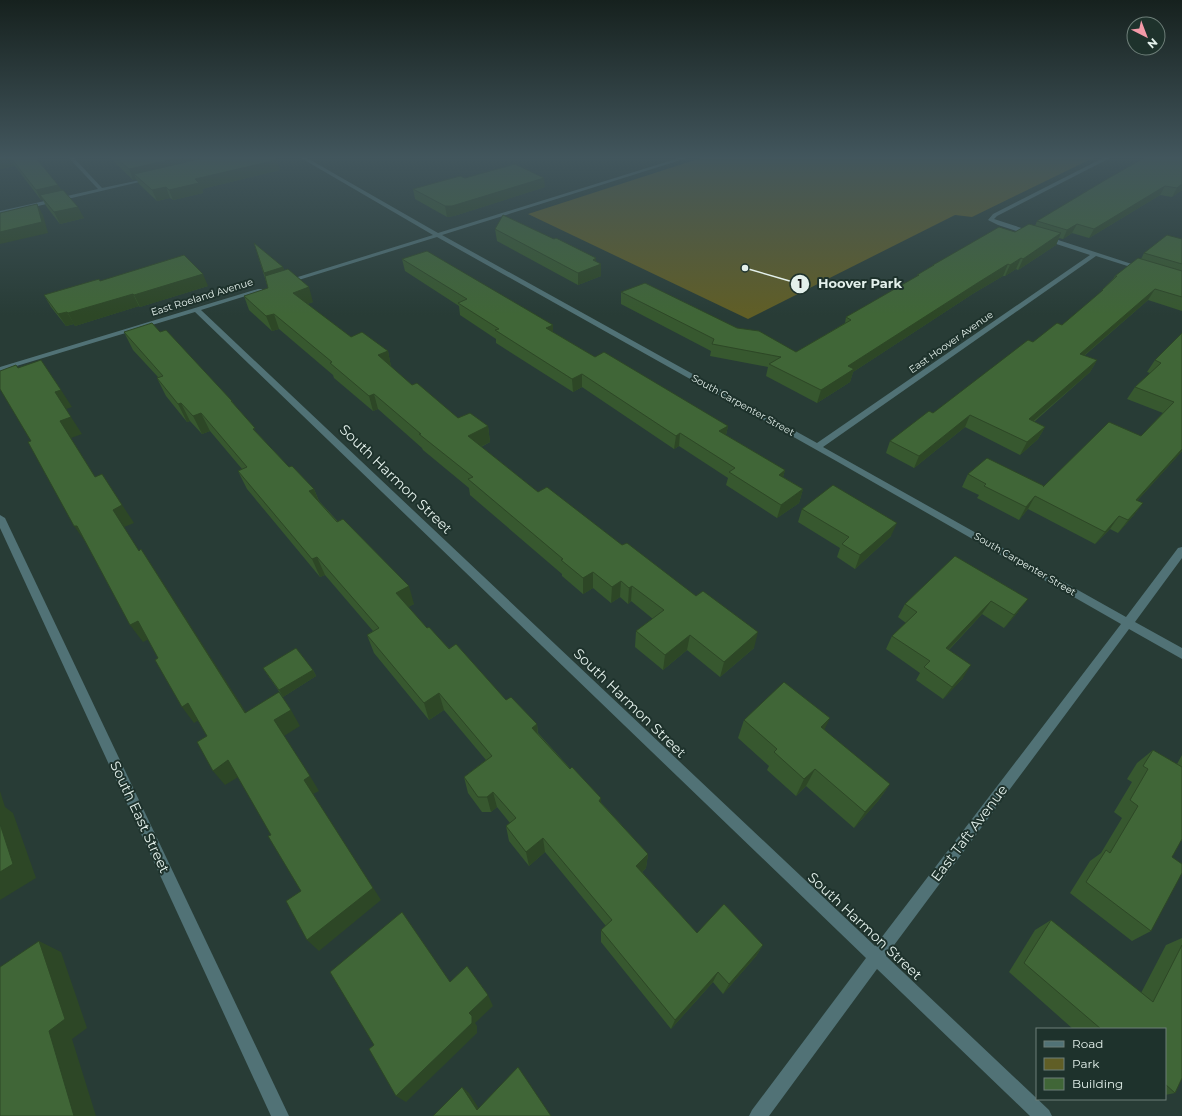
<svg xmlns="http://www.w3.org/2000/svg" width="1182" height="1116" font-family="Montserrat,sans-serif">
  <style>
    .green { fill: #605e26 }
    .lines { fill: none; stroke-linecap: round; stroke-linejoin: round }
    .minor { fill: #517276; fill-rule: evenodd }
    .wall { fill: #37582f }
    .shaded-wall { fill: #2d4726 }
    .building { fill: #406637; stroke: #2d4726 }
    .labels { text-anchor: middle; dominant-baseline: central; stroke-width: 4; stroke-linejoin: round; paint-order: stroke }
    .far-street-label { font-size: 10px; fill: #e3f0eb; stroke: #1e322c }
    .near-street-label { font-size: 14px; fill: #e3f0eb; stroke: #1e322c }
    .leader { fill: none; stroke: #e3f0eb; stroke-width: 1.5 }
    .callout-dot { fill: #e3f0eb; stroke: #1e322c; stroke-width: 1.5 }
    .mark-label { font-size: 12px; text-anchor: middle; font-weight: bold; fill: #111 }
    .callout-label { font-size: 13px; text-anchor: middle; font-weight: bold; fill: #e3f0eb; stroke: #1e322c; stroke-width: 4; stroke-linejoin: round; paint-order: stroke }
  </style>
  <rect width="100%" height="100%" fill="#283c36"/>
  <path class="green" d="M701,158H1093L972,217L955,215L748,319L528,214Z"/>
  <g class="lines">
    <g class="minor">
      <path d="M69,158H74L102,188L150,178L152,179L0,215V211L98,189Z"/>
      <path d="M301,158H307L438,233L679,158H687L442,235L817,443L1090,255L998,225L988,220L993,214L1103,158H1110L997,216L994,219L1144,268V270H1140L1096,256L823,447L1126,617L1178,548L1182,547V558L1135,622L1182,648V659L1129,629L886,956L1049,1110L1052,1116H1030L877,969L769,1116H749L752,1110L866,958L195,312L0,371V367L258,289H262V291L201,310L875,946L1121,624L838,462L437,237L289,283H285V281L433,235Z"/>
      <path d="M0,515L5,518L289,1116H271L0,528Z"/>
    </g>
  </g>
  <g class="wall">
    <path d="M0,158H36L84,218L60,224L46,206L43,200H41L15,166L0,169Z"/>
    <path d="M110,158H276L280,170L202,189L203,193L173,200L170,198L157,201L139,184L136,179L133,180Z"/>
    <path d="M1144,158L1182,190L1172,197L1160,195L1089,238L1072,233L1063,239L1059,238L1056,245L1018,270L1016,269L1005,276H1003L974,293L853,372L850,382L817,403L766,376L768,367L710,356L711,351L621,304V292L737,328L796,352L845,323L846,317L917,277V275L932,266L933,265L1015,232L1035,226L1037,221Z"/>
    <path d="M465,178L545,187L454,216L447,217L415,199L413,189Z"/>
    <path d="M495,229L596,258V261L601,276L578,285L497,241Z"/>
    <path d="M1182,239V311L1148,300L1084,356L1097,360L1090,372L1034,422L1045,427L1038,439L1020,455L965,427L914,468L886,453L890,441L933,413L1033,342L1062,325L1100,293L1102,290L1113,279L1115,276L1141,259L1144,253Z"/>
    <path d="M254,243L283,267L284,271L313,302L307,304L351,337L388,351L391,367L412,385L458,418L488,426L490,442L481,447L538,492L754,648L720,677L687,650L663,670L635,647L636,631L653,619L631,601L628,604L620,597L611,603L593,588L583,594L562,576V574L470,495L469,488L423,450L422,448L378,409L373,411L334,378L333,375L279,329L272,331L249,310L244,296L268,288Z"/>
    <path d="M402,259L553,332L595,357L728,426L726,435L785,470L783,477L803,489L799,503L777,518L726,485L728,478L679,446L674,449L582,387L573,392L496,343V339L460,315L459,306L405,271Z"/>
    <path d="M100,281L208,286L140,307L139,306L75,326L74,324L66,326L51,307L44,295Z"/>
    <path d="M124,332H160L232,401L235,406L257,433L289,467L314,489L319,501L414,604L408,607L427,628L506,700L537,724L538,733L648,854L646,868L642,872L697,933L763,945L756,956L723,994L713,982L671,1029L601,942V930L606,926L545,852L529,866L509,841L506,826L510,823L497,807L491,812H482L468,793L464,777L486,760L444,710L429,720L374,653L367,635L373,631L325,575L320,577L247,489L238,471L242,469L210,431L202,434L190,421L187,422L166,396L157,378L158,377L133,350Z"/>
    <path d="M1182,333V451L1137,501L1143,503L1133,516L1118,533L1110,529L1095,544L1028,509L1019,520L977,498L979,495L962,487L968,474L1044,486L1141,436L1163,413L1127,399L1135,387L1150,373L1147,372L1155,360Z"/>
    <path d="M802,509L891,536L855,569L837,557L840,548L798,522Z"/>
    <path d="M955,556L1018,612L1004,628L982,614L949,650L963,678L943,699L916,680L920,673L886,649L892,636L906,623L898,617L905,604Z"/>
    <path d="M263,668L313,670L316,676L283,697L267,674Z"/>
    <path d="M744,720L824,730L890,784L878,801L854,828L806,786L796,796L767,770L769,766L738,738Z"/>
    <path d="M1153,750L1177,764L1182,755V841L1181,840L1172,857L1151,931L1132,941L1070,893L1090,861L1101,853L1122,818L1114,812L1132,782L1127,779L1137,763Z"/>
    <path d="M1051,920L1141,993L1166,945L1182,938V1078L1175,1093L1165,1095V1029H1073L1009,972L1035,930Z"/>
  </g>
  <g class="shaded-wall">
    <path d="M0,158H11L15,166L0,169Z"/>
    <path d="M178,158H227L134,174L136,179L133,180L129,169Z"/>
    <path d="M277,160L280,170L202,189L203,193L173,200L169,190L195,179Z"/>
    <path d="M544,178L545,187L454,216L447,217L445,206Z"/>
    <path d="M1182,184V190L1172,197L1177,188Z"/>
    <path d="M58,185L64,195H40L43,200H41L36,190Z"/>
    <path d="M1165,186L1160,195L1089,238L1094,229Z"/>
    <path d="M166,187L170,198L157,201L152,190Z"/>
    <path d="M37,204L43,215L48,233L0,244V232Z"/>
    <path d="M78,207L84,218L60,224L54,212Z"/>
    <path d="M1077,224L1072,233L1063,239L1067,230Z"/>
    <path d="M1061,233L1056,245L1018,270L1023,259Z"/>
    <path d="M596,258V266L601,264V276L578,285V273L593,260Z"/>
    <path d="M1021,258L1016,269L1005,276L1010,265Z"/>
    <path d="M1008,264L1003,276L974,293L853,372L850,382L817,403L821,390L848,366L979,282Z"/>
    <path d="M283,267L287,279L268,285L264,273Z"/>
    <path d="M203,274L208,286L140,307L134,295Z"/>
    <path d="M309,287L313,302L297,307L293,293Z"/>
    <path d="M1155,289L1148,300L1073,365L1080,354Z"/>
    <path d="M133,294L139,306L75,326L68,313Z"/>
    <path d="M67,312L74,324L66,326L58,314Z"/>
    <path d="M274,314L279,329L272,331L266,316Z"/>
    <path d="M553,325V338L546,328Z"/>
    <path d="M388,351L391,367L378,355Z"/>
    <path d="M1097,360L1090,372L1022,431L1029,419Z"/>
    <path d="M582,374V387L573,392L572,379Z"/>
    <path d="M61,390L72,407L66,409L55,392Z"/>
    <path d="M374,394L378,409L373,411L369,396Z"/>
    <path d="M181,403L190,421L187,422L178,404Z"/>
    <path d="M201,413L210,431L202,434L193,416Z"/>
    <path d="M970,415L965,427L914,468L919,456Z"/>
    <path d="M71,417L82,434L71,438L107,495L60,421Z"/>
    <path d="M488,426L490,442L470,452L468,436Z"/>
    <path d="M728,426L725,439L719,431Z"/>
    <path d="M1045,427L1038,439L1020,455L1027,442Z"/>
    <path d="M680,433L679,446L674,449L676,436Z"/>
    <path d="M1182,449V451L1127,512L1136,500Z"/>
    <path d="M785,470L781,484L779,475Z"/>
    <path d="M102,474L134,523L124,527L151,568L113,510Z"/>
    <path d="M314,489L321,507L309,491Z"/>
    <path d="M803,489L799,503L777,518L781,505Z"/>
    <path d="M1035,496L1028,509L1019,520L1026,507Z"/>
    <path d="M1143,503L1133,516L1118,533L1128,520Z"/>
    <path d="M1119,516L1110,529L1095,544L1105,532Z"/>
    <path d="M897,523L891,536L855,569L860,555Z"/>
    <path d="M74,526H77L87,544Z"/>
    <path d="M141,549L153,567L256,728L245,713Z"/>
    <path d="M317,557L325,575L320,577L312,559Z"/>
    <path d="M593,572V588L583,594V578Z"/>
    <path d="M621,581L620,597L611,603L612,587Z"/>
    <path d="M409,586L414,604L401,611L396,593Z"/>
    <path d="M632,586L631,601L628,604L629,588Z"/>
    <path d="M1028,599L1018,612L1004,628L1014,615Z"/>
    <path d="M991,601L982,614L938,661L946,648Z"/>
    <path d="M138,621L151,638L143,642L130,625Z"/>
    <path d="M758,632L754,648L720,677L724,662Z"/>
    <path d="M690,635L687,650L663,670L665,655Z"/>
    <path d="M971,665L963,678L943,699L952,687Z"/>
    <path d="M313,670L316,676L283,697L279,690Z"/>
    <path d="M439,693L444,710L429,720L424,703Z"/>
    <path d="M188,703L201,719L194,723L182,707Z"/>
    <path d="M291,710L300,726L284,736L274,720Z"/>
    <path d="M830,718L821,737V727Z"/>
    <path d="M537,724L538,741L532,728Z"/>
    <path d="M228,760L240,776L225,785L213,771Z"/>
    <path d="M815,769L806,786L796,796L804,779Z"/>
    <path d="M310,776L319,791L313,794L381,900L319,951L307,940L304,780Z"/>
    <path d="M890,784L878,801L854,828L865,812Z"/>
    <path d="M0,791L5,807L13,813L36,878L0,900Z"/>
    <path d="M493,792L497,807L491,812L487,797Z"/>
    <path d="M601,798V813L599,801Z"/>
    <path d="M543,838L545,852L529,866L526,852Z"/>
    <path d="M648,854L646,868L635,879L636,866Z"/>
    <path d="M39,941L61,952L87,1028L72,1039L96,1116H74L49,1031Z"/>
    <path d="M763,945L756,956L723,994L729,984Z"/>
    <path d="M718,972L713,982L671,1029L675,1020Z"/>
    <path d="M488,995L493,1006L475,1023L477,1026V1033L406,1102L396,1096L469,1013Z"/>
    <path d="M462,1087L469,1093L483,1115L477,1110Z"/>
  </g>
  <g class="building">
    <path d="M11,158H36L58,185L36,190Z"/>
    <path d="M116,158H178L129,169Z"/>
    <path d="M203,158H276L277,160L195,179L199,183L169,190L166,187L152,190L134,174Z"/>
    <path d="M1144,158H1182V184L1177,188L1165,186L1094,229L1077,224L1067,230L1037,221L1107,179Z"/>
    <path d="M515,164L544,178L452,206H445L413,189L460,176L465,178Z"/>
    <path d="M63,190L78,207L54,212L40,195Z"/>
    <path d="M37,204L42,222L0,232V213Z"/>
    <path d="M503,215L554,239L556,238L596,258L593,260L601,264L578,273L495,229Z"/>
    <path d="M1029,224L1061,233L1023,259L1021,258L1010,265L1008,264L979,282L848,366L854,369L821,390L769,364L781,357L712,344L714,339L621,292L645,283L737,328L759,331L796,352L851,320L846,317L919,275H917L934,265H933L999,227L1015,232Z"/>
    <path d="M1167,235L1182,239V264L1144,253Z"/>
    <path d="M254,243L283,267L264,273Z"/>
    <path d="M427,251L553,325L546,328L595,357L604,352L728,426L719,431L785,470L779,475L803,489L781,505L729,472L735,468L680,433L676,436L582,374L572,379L495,330L499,329L458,303L467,299L402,259Z"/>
    <path d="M184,255L203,274L134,295L133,294L68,313L67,312L58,314L44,295L99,279L100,281Z"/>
    <path d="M1138,258L1182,271V297L1155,289L1080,354L1097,360L1029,419L1045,427L1027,442L970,415L919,456L890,441L929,411L933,413L1028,340L1033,342L1057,323L1062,325L1103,290H1102L1117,276H1115Z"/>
    <path d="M288,269L309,287L293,293L351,337L362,332L388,351L378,355L412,385L417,383L458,418L470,413L488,426L468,436L538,492L547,487L622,545L627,543L696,596L703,591L758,632L724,662L690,635L665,655L636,631L664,610L632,586L629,588L621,581L612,587L593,572L583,578L561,560L563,559L468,479L473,477L419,434H421L374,394L369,396L330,363L332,362L274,314L266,316L244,296L268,288L265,276Z"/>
    <path d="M152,323L160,332L166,330L232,401H231L255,428L253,429L289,467L292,466L314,489L309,491L337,522L343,519L409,586L396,593L427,628L429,627L449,649L456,644L506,700L511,697L537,724L532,728L570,769L572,767L601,798L599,801L648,854L636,866L697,933L724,904L763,945L729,984L718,972L675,1020L601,930L612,920L543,838L526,852L506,826L516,818L493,792L487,797H478L464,777L492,756L439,693L424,703L367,635L379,628L317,557L312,559L238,471L247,467L201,413L193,416L181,403L178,404L157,378L163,376L124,332Z"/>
    <path d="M1182,333V449L1136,500L1143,503L1128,520L1119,516L1105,532L1035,496L1026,507L984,486L986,484L968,474L987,458L1044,486L1043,487L1109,422L1141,436L1174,402L1135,387L1161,363L1155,360Z"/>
    <path d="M41,360L61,390L55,392L71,417L60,421L95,477L102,474L122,505L113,510L139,551L141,549L245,713L279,692L291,710L274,720L310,776L304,780L373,888L307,940L286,901L301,891L268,836L271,835L228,760L213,771L197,742L207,736L188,703L182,707L155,660L158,658L138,621L130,625L77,526H74L28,442L31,441L0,389V371L16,365L18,368Z"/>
    <path d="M833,485L897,523L860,555L842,544L849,537L802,509Z"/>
    <path d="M955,556L1028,599L1014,615L991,601L946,648L971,665L952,687L924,667L930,661L892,636L917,612L905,604Z"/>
    <path d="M296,648L313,670L279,690L263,668Z"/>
    <path d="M784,682L830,718L821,727L890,784L865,812L815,769L804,779L774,752L777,749L744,720Z"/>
    <path d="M1153,750L1182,767V839L1172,857L1182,864V873L1151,931L1086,882L1106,850L1110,853L1138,806L1130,800L1148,769L1143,766Z"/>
    <path d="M0,824L13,864L0,872Z"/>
    <path d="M402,912L450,982L467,966L488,995L469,1013L472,1016V1023L396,1096L369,1049L374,1045L330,972Z"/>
    <path d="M1051,920L1153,1002L1182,945V1078L1175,1093L1165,1084V1029H1101L1024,963Z"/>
    <path d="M39,941L65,1019L49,1031L74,1116H0V967Z"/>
    <path d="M518,1067L551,1116H433L462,1087L477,1110Z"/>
  </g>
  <linearGradient id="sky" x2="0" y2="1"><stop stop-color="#16211e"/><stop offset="0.5" stop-color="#42565d"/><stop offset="1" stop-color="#42565d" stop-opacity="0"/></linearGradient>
  <rect width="1182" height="315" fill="url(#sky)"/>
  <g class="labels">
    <g class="far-street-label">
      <text transform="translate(202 297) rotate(-17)">East Roeland Avenue</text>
      <text transform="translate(951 342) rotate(-35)">East Hoover Avenue</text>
      <text transform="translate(743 405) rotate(29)">South Carpenter Street</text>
      <text transform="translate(1025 564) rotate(30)">South Carpenter Street</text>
    </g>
    <g class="near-street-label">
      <text transform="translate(396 479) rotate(44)">South Harmon Street</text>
      <text transform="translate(630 703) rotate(44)">South Harmon Street</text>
      <text transform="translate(140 817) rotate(65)">South East Street</text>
      <text transform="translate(969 833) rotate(-53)">East Taft Avenue</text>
      <text transform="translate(865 926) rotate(43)">South Harmon Street</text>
    </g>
  </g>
  <path class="leader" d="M745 268L800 284"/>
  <g class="callout-dot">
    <circle cx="745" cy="268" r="4"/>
    <circle cx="800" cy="284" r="10"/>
  </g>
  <g class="mark-label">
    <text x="800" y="288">1</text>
  </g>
  <g class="callout-label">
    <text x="860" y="288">Hoover Park</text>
  </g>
  <rect x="1036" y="1028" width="130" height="72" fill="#1e322c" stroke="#6d7e78"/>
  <rect x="1044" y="1041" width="20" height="6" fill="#517276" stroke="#6d7e78"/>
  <text x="1072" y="1048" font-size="12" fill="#e3f0eb">Road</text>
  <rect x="1044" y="1058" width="20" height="12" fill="#605e26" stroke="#6d7e78"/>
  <text x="1072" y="1068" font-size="12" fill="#e3f0eb">Park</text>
  <rect x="1044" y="1078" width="20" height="12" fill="#406637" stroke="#6d7e78"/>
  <text x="1072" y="1088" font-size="12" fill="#e3f0eb">Building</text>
  <g transform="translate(1146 36) rotate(138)"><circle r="19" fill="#1e322c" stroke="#6d7e78"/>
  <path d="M0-3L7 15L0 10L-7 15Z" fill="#f39aa8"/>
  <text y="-6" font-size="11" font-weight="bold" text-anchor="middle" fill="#e3f0eb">N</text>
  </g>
</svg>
